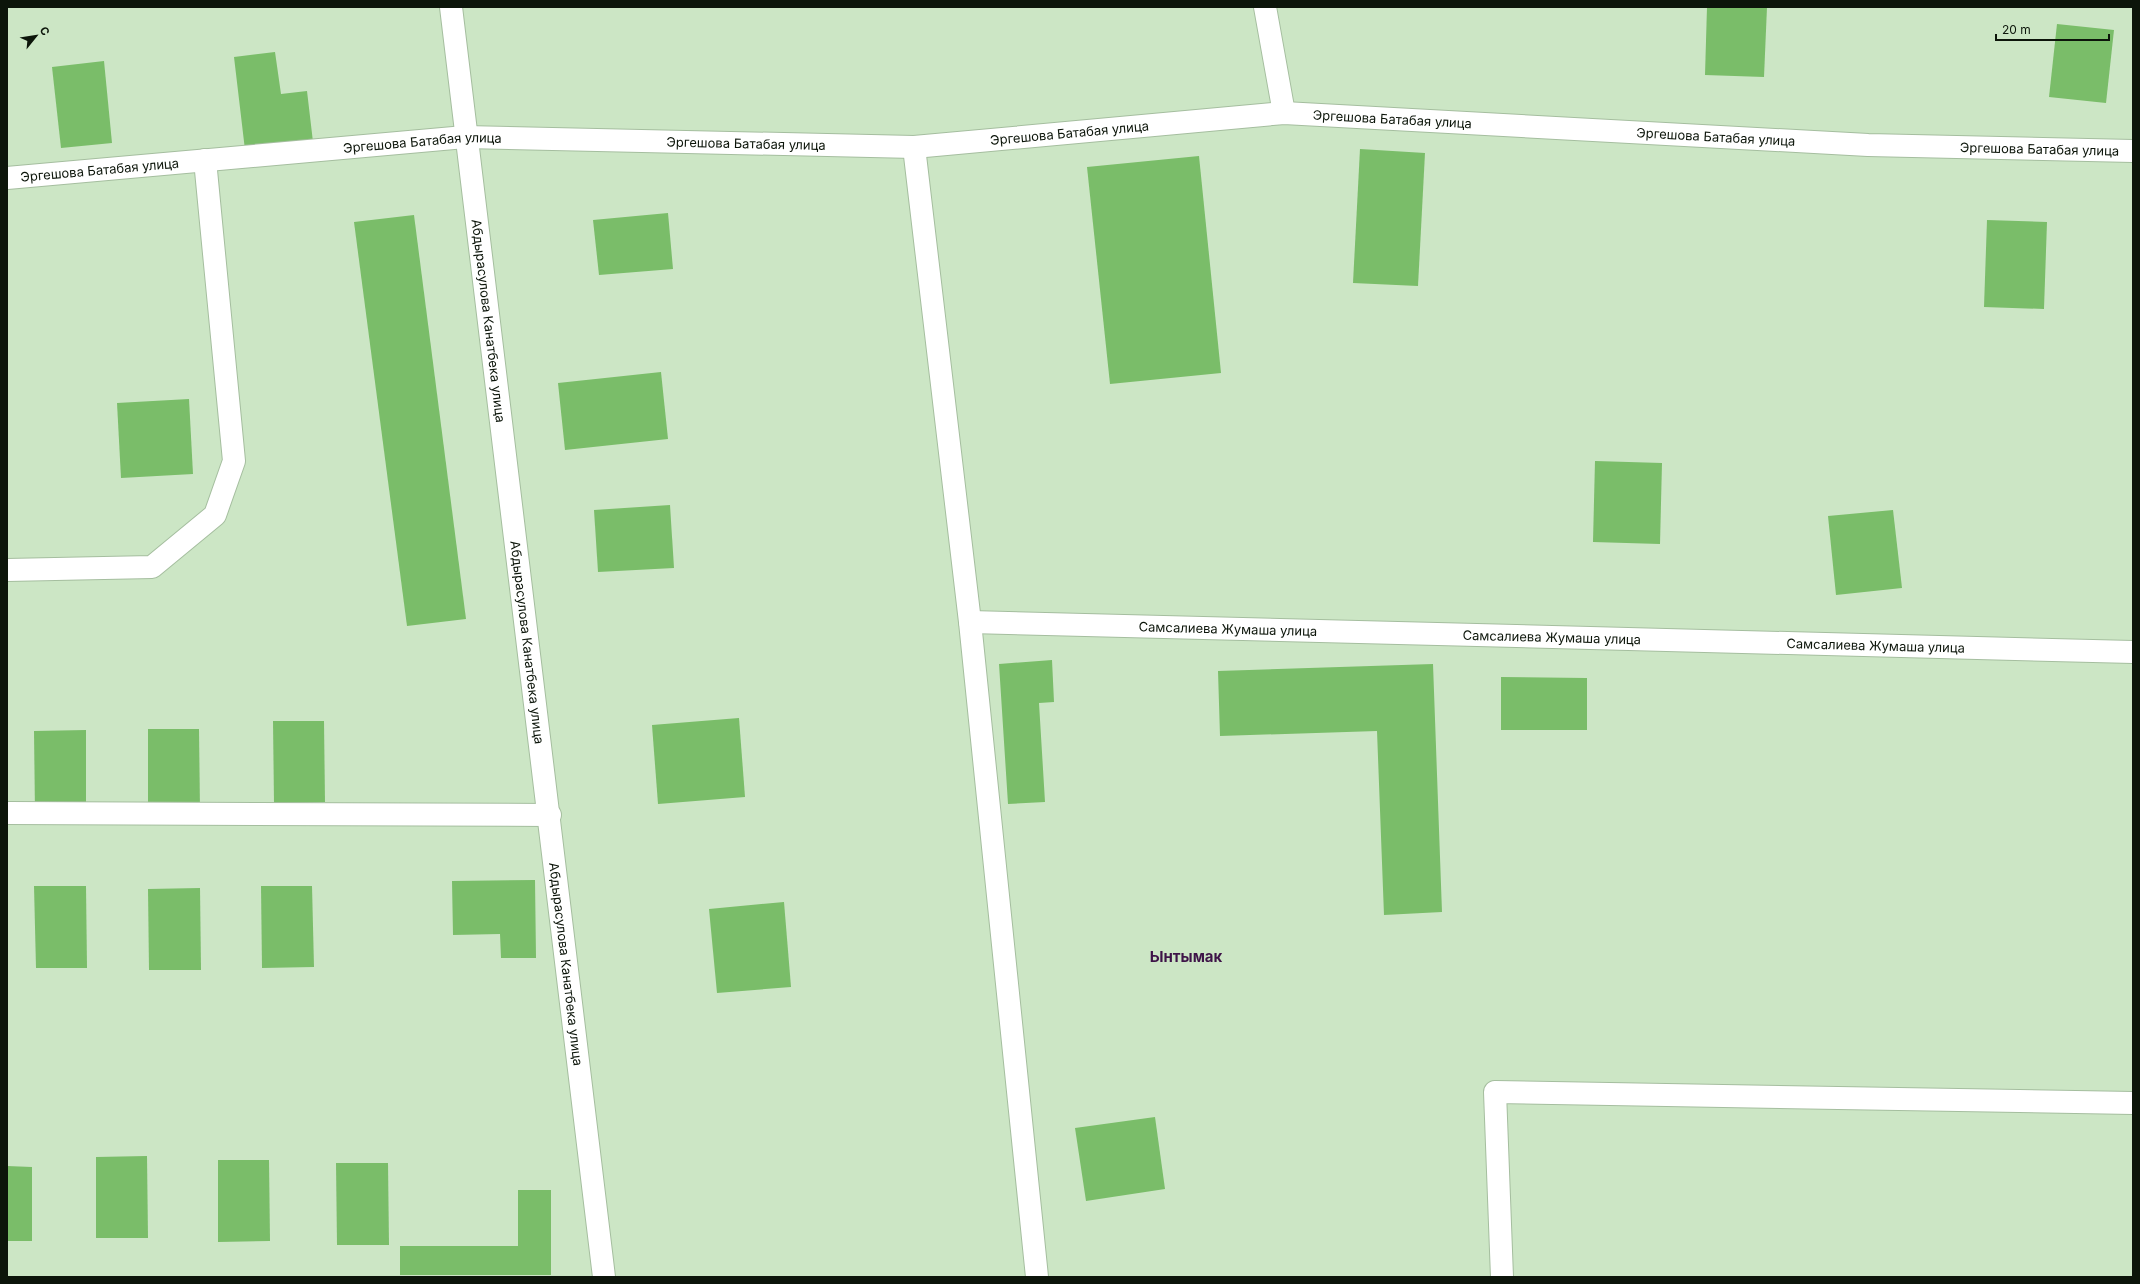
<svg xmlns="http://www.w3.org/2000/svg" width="2140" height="1284" font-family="Inter,sans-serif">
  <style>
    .building { fill: #7abd69 }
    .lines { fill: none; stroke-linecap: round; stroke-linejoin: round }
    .minor-casing { stroke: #a5be9f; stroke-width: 24 }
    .minor { stroke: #fff; stroke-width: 22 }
    .labels { text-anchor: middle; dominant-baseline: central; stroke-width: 4; stroke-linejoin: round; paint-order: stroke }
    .street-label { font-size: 13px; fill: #0c150a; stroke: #cce6c5 }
    .quarter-label { font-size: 15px; font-weight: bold; fill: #3e1448; stroke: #cce6c5 }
  </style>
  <rect width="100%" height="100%" fill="#cce6c5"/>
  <g class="building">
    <path d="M1707,7H1767L1764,77L1705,75Z"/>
    <path d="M2057,24L2114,30L2106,103L2049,97Z"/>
    <path d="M275,52L281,94L307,91L313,142L245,150L234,57Z"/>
    <path d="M104,61L112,143L61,148L52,67Z"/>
    <path d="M1360,149L1425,153L1418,286L1353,283Z"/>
    <path d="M1199,156L1221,373L1110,384L1087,167Z"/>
    <path d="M668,213L673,269L599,275L593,220Z"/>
    <path d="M414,215L466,619L407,626L354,222Z"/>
    <path d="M1987,220L2047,222L2044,309L1984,307Z"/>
    <path d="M661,372L668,439L565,450L558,383Z"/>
    <path d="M189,399L193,474L121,478L117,403Z"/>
    <path d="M1595,461L1662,463L1660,544L1593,542Z"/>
    <path d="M670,505L674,568L598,572L594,510Z"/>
    <path d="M1893,510L1902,588L1836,595L1828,516Z"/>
    <path d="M1052,660L1054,702L1039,703L1045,802L1008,804L999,664Z"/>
    <path d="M1433,664L1442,912L1384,915L1377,731L1220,736L1218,671Z"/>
    <path d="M1501,677L1587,678V730H1501Z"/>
    <path d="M739,718L745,797L658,804L652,725Z"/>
    <path d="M273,721H324L325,802L274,803Z"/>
    <path d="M148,729H199L200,811H148Z"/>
    <path d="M86,730V812L35,813L34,731Z"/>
    <path d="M535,880L536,958H501L500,934L453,935L452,881Z"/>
    <path d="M34,886H86L87,968H36Z"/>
    <path d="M261,886H312L314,967L262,968Z"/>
    <path d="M200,888L201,970H149L148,889Z"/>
    <path d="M784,902L791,987L717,993L709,909Z"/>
    <path d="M1155,1117L1165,1189L1086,1201L1075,1128Z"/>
    <path d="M147,1156L148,1238H96V1157Z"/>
    <path d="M218,1160H269L270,1241L218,1242Z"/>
    <path d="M336,1163H388L389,1245H337Z"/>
    <path d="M7,1166L32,1167V1241H7Z"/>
    <path d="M518,1190H551V1275H400V1246H518Z"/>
  </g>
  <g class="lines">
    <g class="minor-casing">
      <g id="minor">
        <path id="s1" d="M451,7L604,1277"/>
        <path d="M1265,7L1284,113"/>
        <path d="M914,147L970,622L1037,1277"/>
        <path id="s2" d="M7,178L465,137L914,147L1284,113L1868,145L2133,151"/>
        <path d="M7,570L152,567L215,515L234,461L205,160"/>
        <path id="s3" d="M970,622L2133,652"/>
        <path d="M7,813L550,815"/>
        <path d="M1502,1277L1495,1092L2133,1103"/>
      </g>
    </g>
    <use href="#minor" class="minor"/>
  </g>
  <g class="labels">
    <g class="street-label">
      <text stroke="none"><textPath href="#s2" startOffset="1389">Эргешова Батабая улица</textPath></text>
      <text stroke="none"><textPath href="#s2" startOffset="1065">Эргешова Батабая улица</textPath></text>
      <text stroke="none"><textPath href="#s2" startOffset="1713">Эргешова Батабая улица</textPath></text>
      <text stroke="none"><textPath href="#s2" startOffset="417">Эргешова Батабая улица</textPath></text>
      <text stroke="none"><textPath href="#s2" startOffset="741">Эргешова Батабая улица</textPath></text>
      <text stroke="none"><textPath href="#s2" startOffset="2037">Эргешова Батабая улица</textPath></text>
      <text stroke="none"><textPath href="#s2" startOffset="93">Эргешова Батабая улица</textPath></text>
      <text stroke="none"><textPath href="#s1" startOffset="316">Абдырасулова Канатбека улица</textPath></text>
      <text stroke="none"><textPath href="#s3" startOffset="258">Самсалиева Жумаша улица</textPath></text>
      <text stroke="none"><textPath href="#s3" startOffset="582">Самсалиева Жумаша улица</textPath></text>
      <text stroke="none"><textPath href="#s1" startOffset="640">Абдырасулова Канатбека улица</textPath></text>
      <text stroke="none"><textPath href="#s3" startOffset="906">Самсалиева Жумаша улица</textPath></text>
      <text stroke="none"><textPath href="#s1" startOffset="964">Абдырасулова Канатбека улица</textPath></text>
    </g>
    <g class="quarter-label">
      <text x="1186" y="956">Ынтымак</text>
    </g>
  </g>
  <rect width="2140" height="1284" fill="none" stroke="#0c150a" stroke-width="16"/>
  <g transform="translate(36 36) rotate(60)" stroke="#cce6c5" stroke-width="3" paint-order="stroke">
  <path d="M0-3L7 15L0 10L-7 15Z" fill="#0c150a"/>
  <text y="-6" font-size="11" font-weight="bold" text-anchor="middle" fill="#0c150a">С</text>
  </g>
  <path d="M1996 34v6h113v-6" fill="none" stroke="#0c150a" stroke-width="2"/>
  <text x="2002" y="34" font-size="12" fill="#0c150a" stroke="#cce6c5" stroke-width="3" paint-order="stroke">20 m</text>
</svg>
